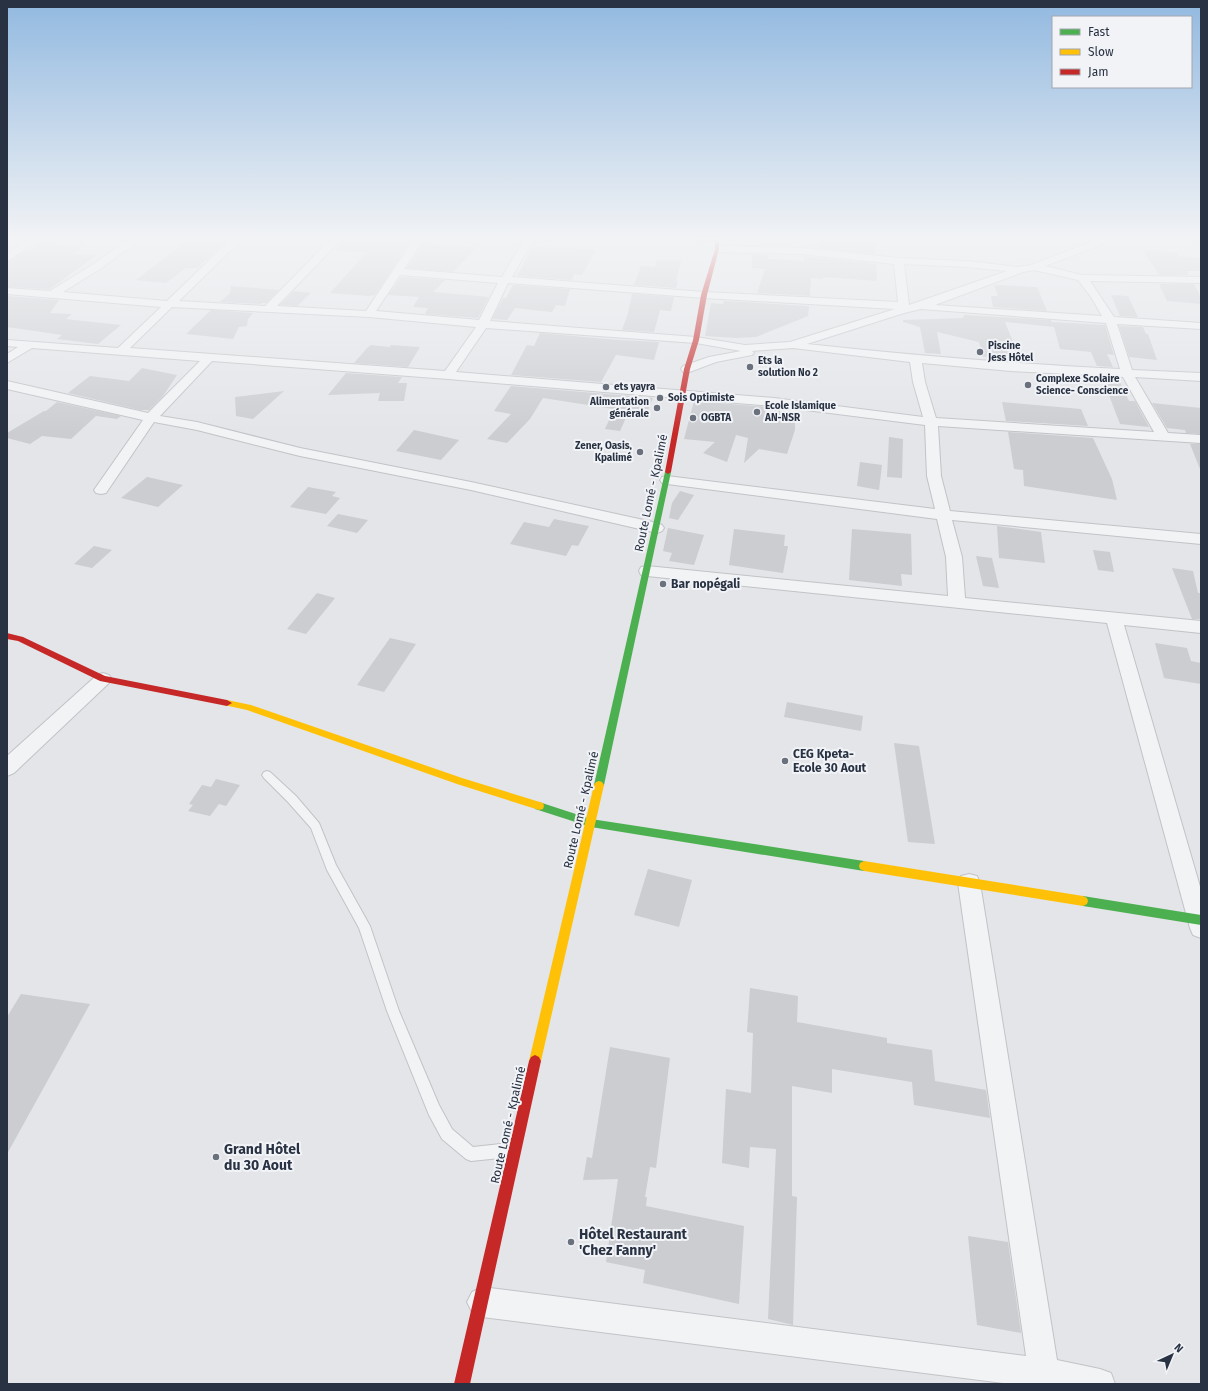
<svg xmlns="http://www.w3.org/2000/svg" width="1208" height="1391" font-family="'Fira Sans',sans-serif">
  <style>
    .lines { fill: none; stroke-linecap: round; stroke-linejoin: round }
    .stream { stroke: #b1c1d4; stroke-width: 3.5 }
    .building { fill: #cbcdd0 }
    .lane-casing { stroke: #c1c3c6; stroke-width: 2 }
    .street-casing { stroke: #c1c3c6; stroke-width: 2 }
    .lane { fill: #f2f3f5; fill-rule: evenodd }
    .street { fill: #f2f3f5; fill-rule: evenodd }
    .fast { fill: #4caf50; fill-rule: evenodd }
    .slow { fill: #ffc107; fill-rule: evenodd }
    .jam { fill: #c62828; fill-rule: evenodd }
    .poi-dot { fill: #6a717c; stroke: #f1f3f7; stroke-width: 1.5 }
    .labels { text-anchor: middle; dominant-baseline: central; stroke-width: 4; stroke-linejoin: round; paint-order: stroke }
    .far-poi-label { font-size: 10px; font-weight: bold; fill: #293242; stroke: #f1f3f7; text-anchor: start }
    .street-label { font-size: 12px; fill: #293242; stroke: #f1f3f7 }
    .poi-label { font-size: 12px; font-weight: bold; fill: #293242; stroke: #f1f3f7; text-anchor: start }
    .near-poi-label { font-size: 14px; font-weight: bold; fill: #293242; stroke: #f1f3f7; text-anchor: start }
  </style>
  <rect width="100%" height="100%" fill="#e3e5e8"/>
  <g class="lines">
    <path class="stream" d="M1189,239L1201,244"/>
  </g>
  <g class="building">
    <path d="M343,239H412L375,295L369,296L330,293L366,253L336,250V247Z"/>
    <path d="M819,239H875V254L806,247V245L819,246Z"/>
    <path d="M187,241L225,243L197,268H186L166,283L136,280Z"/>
    <path d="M43,242L65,245H84L75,254H98L50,289L7,287V262L26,250L29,251Z"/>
    <path d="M423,243L455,246L477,247L453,272L407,268Z"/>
    <path d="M533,246L560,248L596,250L582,275L574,274L572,280L517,276Z"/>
    <path d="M1143,250L1176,252L1179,256L1201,258V271H1187L1189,275H1159Z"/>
    <path d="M752,254L768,255V259L804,261L805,256L876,264L877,281L823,277V279L811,278L810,296L757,293L765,269L752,268Z"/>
    <path d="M657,260L681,261L676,281H678L676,288L634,285L641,266L655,267Z"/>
    <path d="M401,277L445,280L433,292L489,297L478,318L425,314L428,308L413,307L419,297L388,295Z"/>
    <path d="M1159,284H1194L1201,298V304L1167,301Z"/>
    <path d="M513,285L570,289L565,306L556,305L552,312L515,308L507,320L492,319L503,298H506Z"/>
    <path d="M994,285L1037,287L1047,311L993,307L991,296H998Z"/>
    <path d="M231,286L256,288L279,290L266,303H262L260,304L220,302L230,293Z"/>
    <path d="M294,291L311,293L297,306L280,305Z"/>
    <path d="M632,294L674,297L671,311L660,310L654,332L622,330L628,313Z"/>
    <path d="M1111,295L1128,296L1138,317L1120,316Z"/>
    <path d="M7,296L59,300L50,313L72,314L66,319L121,325L98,344L57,339L62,335L7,327Z"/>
    <path d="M724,301L809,306L808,316L756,337L736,338L705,336L711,303L723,304Z"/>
    <path d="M211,310L253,313L248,319L247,326L239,327L233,339L186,334Z"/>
    <path d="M964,315L1051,320L1053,326L1052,322L1105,325L1114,355L1107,354L1113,367L1097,366L1091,352L1060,349L1054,327L1005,322L1020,359L983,357L979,342L937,332L941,354L925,353L920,327L903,322V320L963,318Z"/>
    <path d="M1119,326L1143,327L1146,334H1148L1157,360L1129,357Z"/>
    <path d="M540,333L619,340L659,342L654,360L616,355L601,382L511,375L527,345L534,346Z"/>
    <path d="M371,345L390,347L391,345L420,347L408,367L354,363L368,347Z"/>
    <path d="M142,368L177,375L163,396L149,410H140L68,393L90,376L129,381Z"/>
    <path d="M346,373L402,377L398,383H407L404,401H378L380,393L328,395Z"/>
    <path d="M1102,377L1118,378L1129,401H1135L1149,427L1120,424Z"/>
    <path d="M511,386L631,396L653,398L647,413L629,411L620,431L605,429L614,409L543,398L530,419L507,443L487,439L511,414L494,411Z"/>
    <path d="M284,391L253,419L236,416L235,397Z"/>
    <path d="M694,401L780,408V412L795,414V430L787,454L759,449L744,463L748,438L736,435L727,462L703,453L715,442L684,439Z"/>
    <path d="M57,402L121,416L117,419L96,416L71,439L42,436L30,444L7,438V433L44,411H46Z"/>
    <path d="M1002,402L1081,409L1088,426L1006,421Z"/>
    <path d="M1152,403L1201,408V434L1186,433L1185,430L1167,428Z"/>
    <path d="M414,430L459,440L441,460L396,451Z"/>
    <path d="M1008,432L1093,438L1112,479L1117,500L1024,486L1023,470L1014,469Z"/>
    <path d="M889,437L903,439L902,478L887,477Z"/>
    <path d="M1190,444H1201V469H1200Z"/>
    <path d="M860,462L882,465L879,490L857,486Z"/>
    <path d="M147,477L183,485L158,507L121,498Z"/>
    <path d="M308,487L336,492L332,496L340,498L326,514L290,507Z"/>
    <path d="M680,491L694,495L678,520L669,518L672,503Z"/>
    <path d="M338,514L368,520L357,533L327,526Z"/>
    <path d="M554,519L589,526L578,546L572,545L566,556L510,544L524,522L549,527Z"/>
    <path d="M997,526L1041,532L1045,563L999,558Z"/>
    <path d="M668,528L704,535L694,565L669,561L672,553L663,551Z"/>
    <path d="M734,529L785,535L784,546H788L783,573L729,565Z"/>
    <path d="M852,529L911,534L912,575L901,574L902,586L849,580Z"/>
    <path d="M94,546L112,550L92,568L74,564Z"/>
    <path d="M1093,550L1110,552L1114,572L1098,570Z"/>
    <path d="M976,556L992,558L999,588L983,586Z"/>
    <path d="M1172,568L1193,571L1198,593H1201V619H1192Z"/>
    <path d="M317,593L335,598L306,634L287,629Z"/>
    <path d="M390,638L416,644L384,692L357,685Z"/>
    <path d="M1155,643L1187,648L1191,661L1201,663V684L1164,678Z"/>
    <path d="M787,702L863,716L861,731L784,717Z"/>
    <path d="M894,743L919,746L935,844L908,842Z"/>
    <path d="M216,779L240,785L226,806L219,804L210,816L188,811L193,805L189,804L202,785L211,787Z"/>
    <path d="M648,869L692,880L679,927L634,915Z"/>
    <path d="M750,988L798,996L797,1022L887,1038V1043L932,1050L935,1081L986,1090L990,1118L914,1105L912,1082L832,1069V1093L792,1086V1196L797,1197L793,1325L768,1319L776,1149L750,1147L749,1168L722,1163L726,1089L751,1093L753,1033L747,1032Z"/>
    <path d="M21,994L90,1004L7,1154V1017Z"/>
    <path d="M610,1047L670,1058L656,1168L650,1167L645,1197H647L646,1206L744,1226L739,1304L643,1283L645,1270L606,1262L618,1179L583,1180L587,1157L592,1158Z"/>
    <path d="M968,1236L1008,1242L1021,1333L977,1325Z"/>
  </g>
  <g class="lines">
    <g class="lane-casing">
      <path id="lane" d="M267,771L270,772L296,796L319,823L336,865L370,926L399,1011L439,1105L452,1129L473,1147L510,1143L515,1145L517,1150L515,1155L510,1157L471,1161L466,1159L442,1139L429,1115L387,1011L359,928L327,870L311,828L288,802L264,778L262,775L264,772Z"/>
    </g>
    <g class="street-casing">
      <g id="street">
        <path d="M29,239H41L7,261V254Z"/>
        <path d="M129,239H141L100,269L63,292L167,301L231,239H242L179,301L265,306L331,239H342L277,306L366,311L414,239H424L404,269L502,277L524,239H534L512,277L704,292L898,302L894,264L802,254L717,252L712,249L717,246L802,248L899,258L967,261L1019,267L1031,265L1099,239H1114L1112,241L1045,266L1082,275L1201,277V283L1090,281L1114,317L1201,323V329L1117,324L1132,370L1201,373V381L1135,377L1168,433L1201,435V443L938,426L941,476L950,511L1201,534V544L952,520L962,557L965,598L1201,621V633L1124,625L1201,890V938L1193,935L1190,928L1107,623L647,576L641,575L639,571L641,567L647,566L948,596L946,557L937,519L667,484L662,483L660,480L662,477L667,476L935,509L927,476L925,425L774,406L448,379L212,361L160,416L197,422L300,448L471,482L657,523L662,525L664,528L662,531L657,533L471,490L300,456L197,430L154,422L106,493L101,494L96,493L94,490L143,420L7,389V381L148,413L200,361L32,348L7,363V354L18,347L7,346V340L118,348L161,307L7,294V288L50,291L92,265ZM904,264L967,267L1007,271L909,305ZM1034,270L1078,280L1091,297L1102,316L935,305L1023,272ZM400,275L498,283L479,320L376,311ZM508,283L704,298L895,309L790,342L745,345L696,337L490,321ZM172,307L369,317L476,327L445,371L130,348ZM921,309L1106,323L1120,369C1015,364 911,355 807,344L904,313ZM486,328L696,343L741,351L709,357L683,366L681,369L683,372L687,373L716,362L752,355L754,353L752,351L793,348L910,362L913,382L923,417L774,398L456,372ZM922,363L1011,371L1123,377L1154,432L936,418L925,382Z"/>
        <path d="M103,673L109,675L112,679L109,683L14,773L7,776V756L97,675Z"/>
        <path d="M969,874L977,876L980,883L1057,1360L1100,1369L1111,1373L1115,1384H1011L482,1317L472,1312L467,1302L472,1292L482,1287L1026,1356L958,883L961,876Z"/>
      </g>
    </g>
    <use href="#lane" class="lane"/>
    <use href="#street" class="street"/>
    <g class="fast">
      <path d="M668,470L671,472L604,785L602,788L599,789L596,788L594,785L665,472Z"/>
      <path d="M539,802L591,819L864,861L868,863L869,866L868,869L864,871L591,827L535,809L534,806L535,803Z"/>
      <path d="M1083,896L1201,915V925L1083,906L1079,904L1078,901L1079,898Z"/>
    </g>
    <g class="slow">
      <path d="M227,700L251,705L462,778L543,803L544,806L543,809L539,810L457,784L247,710L224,705L222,703L224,701Z"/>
      <path d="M599,781L602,782L604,785L541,1061L539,1065L535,1067L531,1065L529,1061L594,785L596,782Z"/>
      <path d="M864,861L1083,896L1087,898L1088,901L1087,904L1083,906L864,871L860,869L859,866L860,863Z"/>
    </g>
    <g class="jam">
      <path d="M685,239H719V249L707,295L699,340L690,369L671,472L668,474L665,472L684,369L693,340L701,295L715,249V242Z"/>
      <path d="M7,633L23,637L105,676L227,700L232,703L227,706L100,681L18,641L7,639Z"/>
      <path d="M535,1055L539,1057L541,1061L470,1384H454L529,1061L531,1057Z"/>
    </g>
  </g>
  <linearGradient id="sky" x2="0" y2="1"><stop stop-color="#92b9e0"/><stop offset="0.55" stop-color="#f2f3f5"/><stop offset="1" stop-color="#f2f3f5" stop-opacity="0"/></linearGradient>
  <rect width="1208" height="434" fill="url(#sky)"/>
  <g class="poi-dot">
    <circle cx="980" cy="352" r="4"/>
    <circle cx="750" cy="367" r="4"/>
    <circle cx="1028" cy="385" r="4"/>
    <circle cx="606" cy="387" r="4"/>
    <circle cx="660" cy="398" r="4"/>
    <circle cx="657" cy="408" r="4"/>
    <circle cx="757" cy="412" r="4"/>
    <circle cx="693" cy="418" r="4"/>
    <circle cx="640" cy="452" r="4"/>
    <circle cx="663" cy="584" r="4"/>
    <circle cx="785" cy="761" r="4"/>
    <circle cx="216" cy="1157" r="4"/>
    <circle cx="571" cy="1242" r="4"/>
  </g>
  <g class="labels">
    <g class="far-poi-label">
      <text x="988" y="346">Piscine<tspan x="988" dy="12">Jess Hôtel</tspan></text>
      <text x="758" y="361">Ets la<tspan x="758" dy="12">solution No 2</tspan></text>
      <text x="1036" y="379">Complexe Scolaire<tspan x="1036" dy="12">Science- Conscience</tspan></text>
      <text x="614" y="387">ets yayra</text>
      <text x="668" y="398">Sois Optimiste</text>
      <text x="649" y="402" text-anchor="end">Alimentation<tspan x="649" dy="12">générale</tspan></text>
      <text x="765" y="406">Ecole Islamique<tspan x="765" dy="12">AN-NSR</tspan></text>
      <text x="701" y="418">OGBTA</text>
      <text x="632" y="446" text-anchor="end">Zener, Oasis,<tspan x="632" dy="12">Kpalimé</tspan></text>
    </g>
    <g class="street-label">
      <text transform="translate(651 493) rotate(-78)">Route Lomé - Kpalimé</text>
      <text transform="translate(581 810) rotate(-77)">Route Lomé - Kpalimé</text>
      <text transform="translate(508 1125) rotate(-77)">Route Lomé - Kpalimé</text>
    </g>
    <g class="poi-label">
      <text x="671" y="584">Bar nopégali</text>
      <text x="793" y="754">CEG Kpeta-<tspan x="793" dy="14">Ecole 30 Aout</tspan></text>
    </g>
    <g class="near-poi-label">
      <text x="224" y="1149">Grand Hôtel<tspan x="224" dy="16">du 30 Aout</tspan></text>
      <text x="579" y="1234">Hôtel Restaurant<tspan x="579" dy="16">'Chez Fanny'</tspan></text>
    </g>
  </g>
  <rect width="1208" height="1391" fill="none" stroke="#293242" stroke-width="16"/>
  <rect x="1052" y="16" width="140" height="72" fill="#f1f3f7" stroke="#a1a6af"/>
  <rect x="1060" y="29" width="20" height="6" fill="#4caf50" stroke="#a1a6af"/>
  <text x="1088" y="36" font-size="12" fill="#293242">Fast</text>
  <rect x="1060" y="49" width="20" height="6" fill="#ffc107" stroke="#a1a6af"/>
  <text x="1088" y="56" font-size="12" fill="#293242">Slow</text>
  <rect x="1060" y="69" width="20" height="6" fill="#c62828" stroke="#a1a6af"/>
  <text x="1088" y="76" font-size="12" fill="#293242">Jam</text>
  <g transform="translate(1172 1355) rotate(44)" stroke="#f1f3f7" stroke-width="3" paint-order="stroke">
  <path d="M0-3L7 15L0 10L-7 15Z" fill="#293242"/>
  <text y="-6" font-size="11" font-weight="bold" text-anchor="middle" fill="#293242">N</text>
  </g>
</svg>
